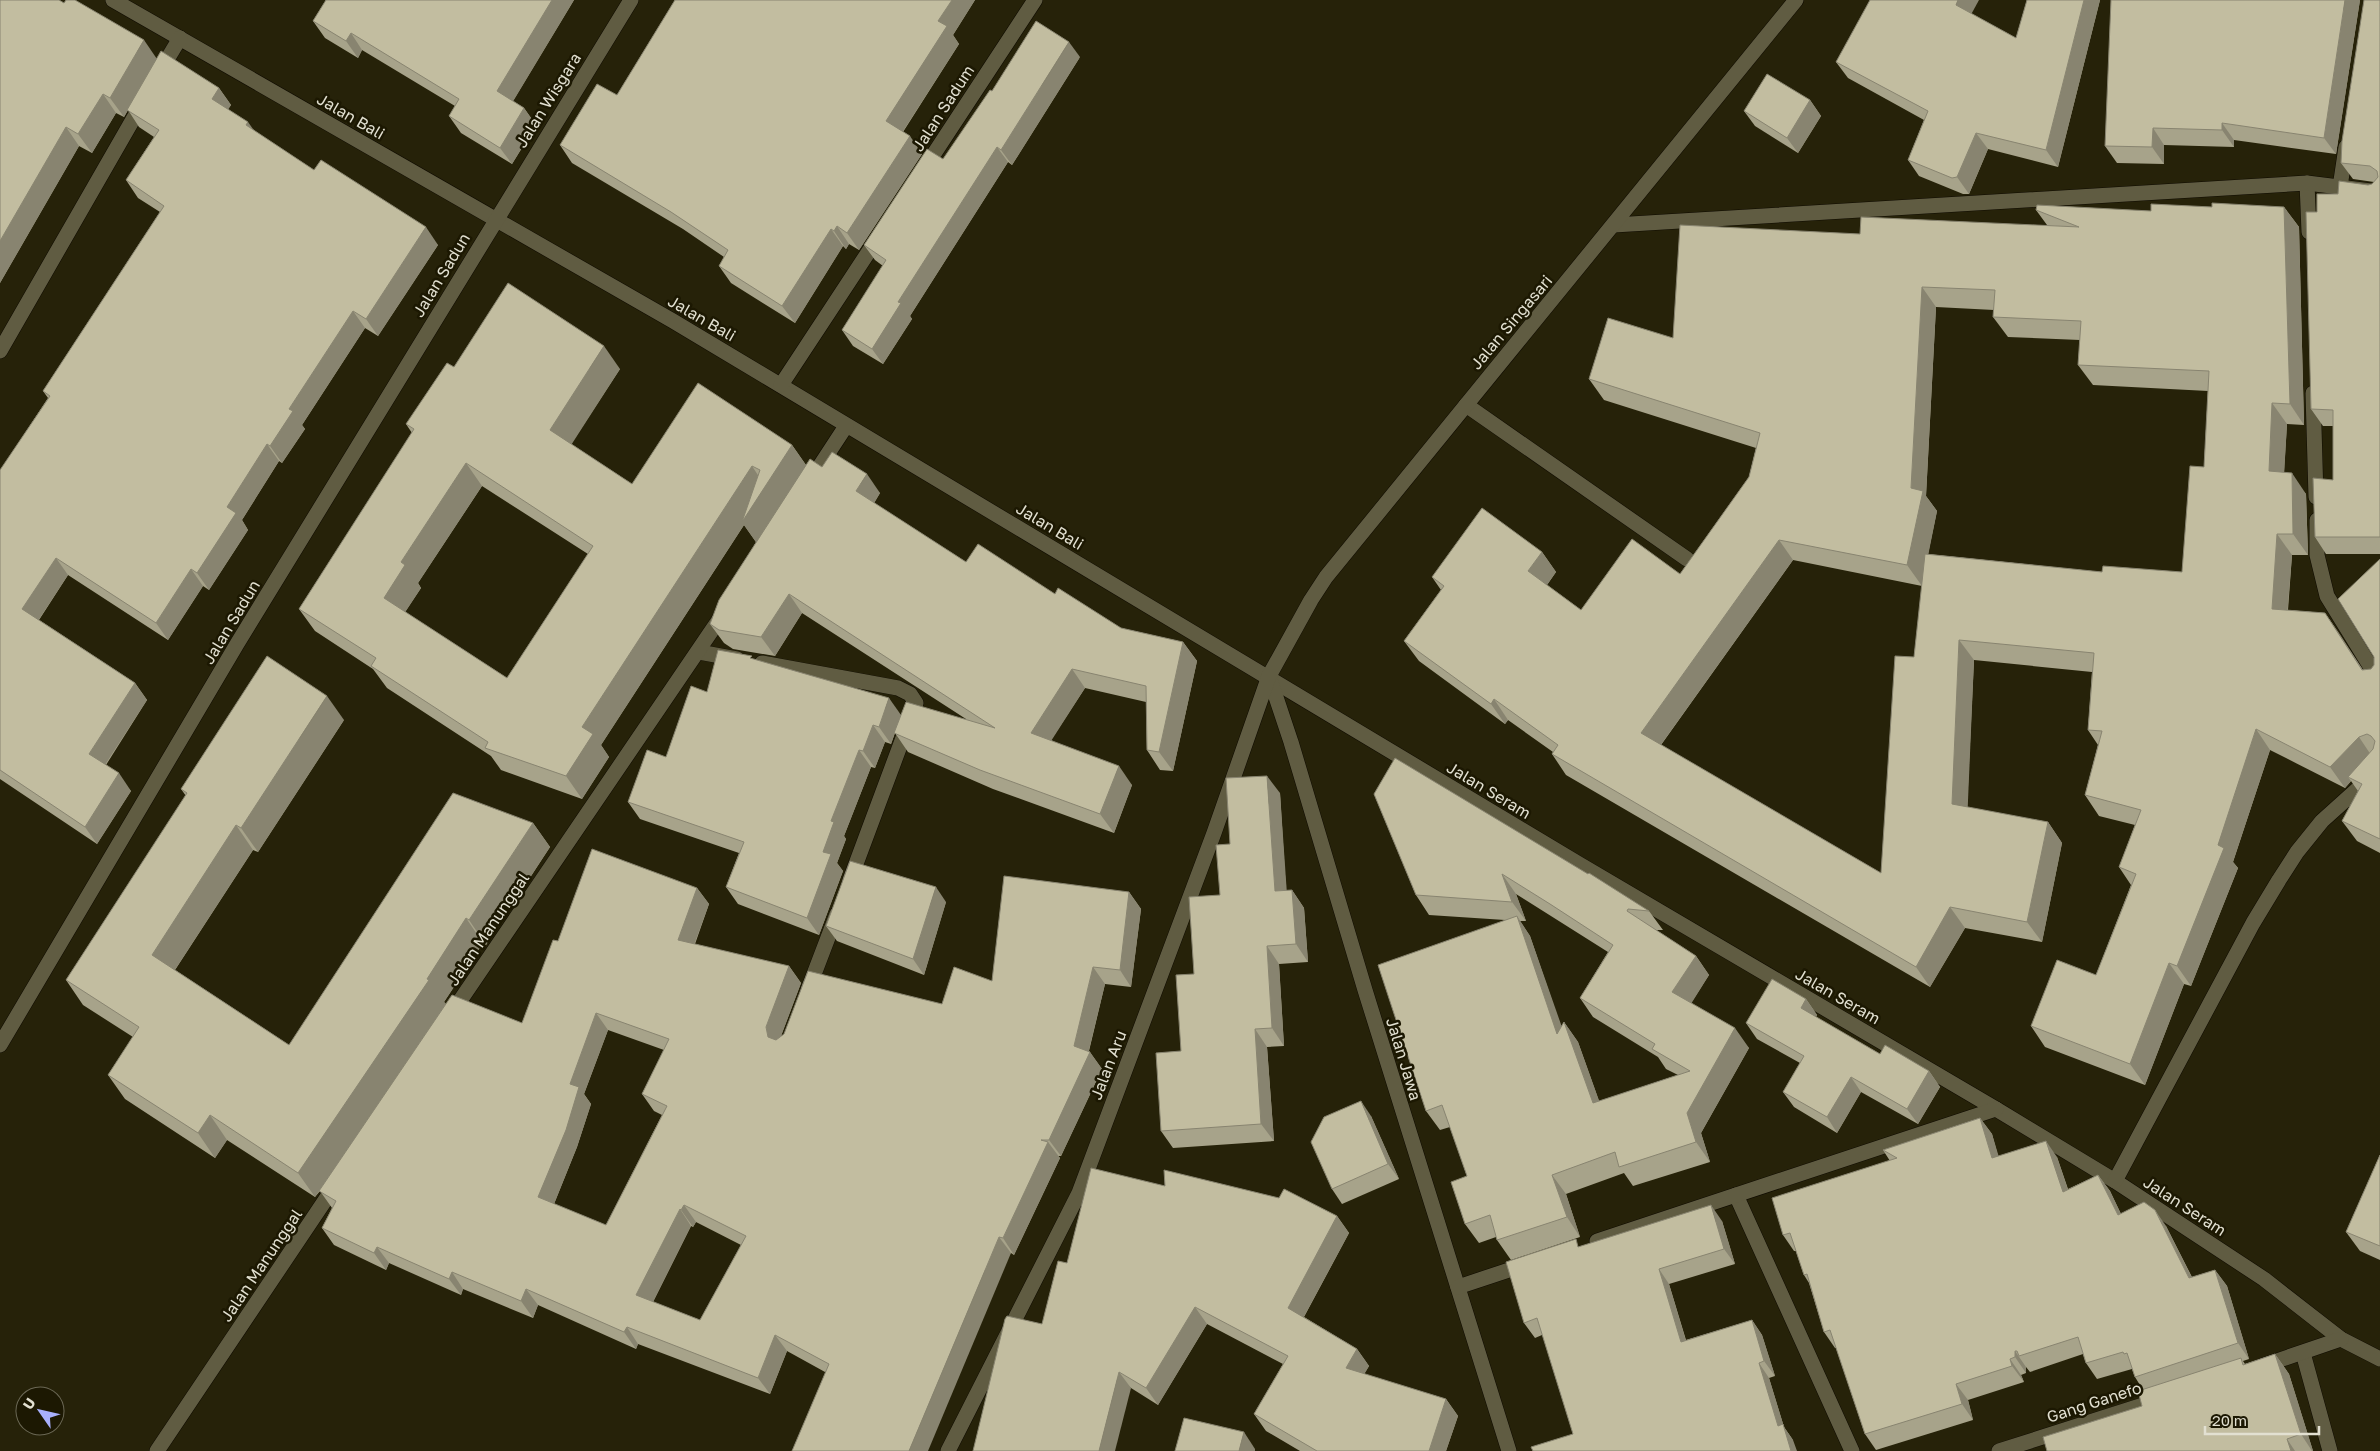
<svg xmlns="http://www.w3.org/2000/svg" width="2380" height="1451" font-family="'Golos Text',sans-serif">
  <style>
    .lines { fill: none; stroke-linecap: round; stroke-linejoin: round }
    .minor-casing { stroke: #0f0b00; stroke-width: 16 }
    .minor { stroke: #605c42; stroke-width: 15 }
    .wall { fill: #a7a38a; fill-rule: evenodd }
    .shaded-wall { fill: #888470 }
    .building { fill: #c2bda0; stroke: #888470; fill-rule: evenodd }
    .labels { text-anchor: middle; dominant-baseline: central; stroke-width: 5; stroke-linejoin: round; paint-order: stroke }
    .street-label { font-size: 16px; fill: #e2e0d1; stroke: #1c1802 }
  </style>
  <rect width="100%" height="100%" fill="#262209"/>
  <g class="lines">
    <g class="minor-casing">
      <g id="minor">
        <path d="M113,0L673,321L1579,864L1996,1109L2115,1181L2264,1279L2341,1339L2380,1359"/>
        <path d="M159,73L180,38"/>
        <path d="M924,169L1035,0"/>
        <path d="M2307,183L2309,232"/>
        <path d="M2340,187L2346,147"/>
        <path d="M1614,225L2307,183L2380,192"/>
        <path d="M0,351L143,102"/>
        <path d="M781,385L879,236"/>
        <path d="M2313,393L2316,497"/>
        <path d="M1466,405L1687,559"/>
        <path d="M810,481L846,426"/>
        <path d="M2317,520V555L2327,596L2380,682"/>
        <path d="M699,652L737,659"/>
        <path d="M762,663L898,688L910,694L916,703L850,880"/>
        <path d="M1269,676L1291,742L1365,990L1509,1451"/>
        <path d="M808,990L837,914"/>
        <path d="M451,1014L725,611"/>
        <path d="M0,1045L237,644L631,0"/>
        <path d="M2115,1181L2253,923L2279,880L2297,852L2322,821L2362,785L2380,764"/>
        <path d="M1736,1195L1852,1451"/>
        <path d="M1597,1241L1996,1109"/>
        <path d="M1458,1287L1527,1264"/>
        <path d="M2303,1353L2330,1451"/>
        <path d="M2262,1366L2341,1339"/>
        <path d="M157,1451L336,1184"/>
        <path d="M948,1451L1079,1193L1214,833L1269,676L1311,600L1326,577L1796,0"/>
        <path d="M1999,1451L2162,1399"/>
      </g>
    </g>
    <use href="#minor" class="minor"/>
  </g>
  <g class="wall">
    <path d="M0,0L157,59L219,88L231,105L228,109L254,131L314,170L438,245L378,336L365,328L302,425L305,429L282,463L279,461L242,520L248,530L209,590L203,586L168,640L68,575L39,620L135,683L147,700L106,765L131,791L97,844L0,779V471L48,398L43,391L160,212L138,198L126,180L154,137L139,127L128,110L124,117L116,113L92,153L79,146L0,283Z"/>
    <path d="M326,0H574L513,101L524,108L536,125L512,164L461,133L449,116L455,106L362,50L358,58L325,38L313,21Z"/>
    <path d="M675,0H975L953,35L959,44L903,132L922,154L859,250L849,244L846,249L843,246L795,323L731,283L719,266L724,257L683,229L572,163L560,145L617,95Z"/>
    <path d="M2027,0H2100L2058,167L1988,149L1969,194H1963L1919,176L1908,160L1924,120L1848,78L1836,62L1972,14L2016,38Z"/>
    <path d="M2360,0L2336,154L2234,140V147L2164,145V164L2117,163L2105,146Z"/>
    <path d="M2380,0V554H2326L2315,537L2333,480V426H2323L2311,409L2317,212L2338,194L2372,184L2374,182L2353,179L2341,163Z"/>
    <path d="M1080,57L1012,165L1008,162L910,316L912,319L883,364L853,346L842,330L883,266L875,260L864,245L943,159Z"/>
    <path d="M1810,100L1821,116L1798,153L1755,126L1744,111Z"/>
    <path d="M2212,207H2284L2299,227L2304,425L2287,424L2284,472L2306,494L2308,555H2292L2288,610L2325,613L2363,670L2371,669L2374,665L2380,559V853L2357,841L2342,821L2358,791L2351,781L2345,788L2270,750L2233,862L2238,868L2191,986L2184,984L2145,1085L2045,1047L2031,1026L2096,975L2131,885L2119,867L2135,825L2099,816L2085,795L2098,745L2088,730L2092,672L1974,660L1967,807L2048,822L2062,843L2042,942L1965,928L1930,987L1566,775L1552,754L1553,752L1508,720L1505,724L1419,661L1404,641L1441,590L1432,577L1542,552L1556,572L1547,585L1581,610L1680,574L1749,477L1756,448L1604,400L1589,379L1673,338L1860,234L2047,225L2036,210L2151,211ZM1936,307L1994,310L1993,317L2008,337L2080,340L2078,365L2093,385L2208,391L2204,467L2182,572H2102L1928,554L1937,511L1926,496ZM1793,560L1922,586L1914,657L1881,873L1661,745Z"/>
    <path d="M454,367L620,369L571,444L632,484L792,445L806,465L822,467L880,493L874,503L966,562L1055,594L1121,628L1183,642L1197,661L1173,771L1160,770L1147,750L1146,702L1085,688L1051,740L1132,785L1114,833L993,789L908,752L895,733L891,744L885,742L875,768L871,767L844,836L846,839L837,863L843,871L819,935L738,904L726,887L739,853L640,819L628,802L666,757L707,692L753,659L901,715L966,719L802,613L775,656L733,649L724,643L710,624L756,542L744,525L601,745L609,757L582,799L501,770L491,756L387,688L373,669L315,631L299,609L412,433L406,424ZM482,486L588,554L507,678L405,612L421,588L418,583Z"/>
    <path d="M344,720L258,852L253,850L175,970L289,1045L533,823L550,847L486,945L483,943L444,1002L446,1004L522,1023L558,941L697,888L709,904L695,944L789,966L801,983L781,1036L942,1004L992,981L1129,892L1141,909L1131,987L1105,984L1089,1051L1102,1069L1061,1156H1058L1060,1158L1014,1255L1011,1253L825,1372L787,1351L770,1394L638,1344L636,1349L538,1305L533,1318L463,1289L461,1295L389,1263L386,1270L334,1245L322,1228L332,1208L320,1191L315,1197L227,1140L215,1158L125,1099L108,1075L133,1037L83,1005L66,980L186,796L181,789ZM608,1030L664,1050L642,1094L654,1111L662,1115L606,1225L554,1204L577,1147L591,1104L584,1094ZM696,1222L741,1245L700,1320L653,1302L691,1226L693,1227Z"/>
    <path d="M1280,793L1286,891L1292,890L1304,908L1308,962L1279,964L1284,1046L1267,1047L1274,1141L1173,1148L1161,1131L1181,1051L1194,974L1220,895L1230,844Z"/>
    <path d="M1374,794L1649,911L1663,930H1656L1696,956L1709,975L1691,1003L1749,1048L1701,1133L1710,1162L1633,1186L1624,1173L1566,1194L1580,1237L1511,1260L1497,1240L1496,1237L1479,1243L1465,1224L1467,1176L1450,1127L1440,1130L1426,1111L1505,920L1429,915L1416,895ZM1516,894L1608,952L1580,998L1593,1017L1658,1057L1666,1069L1678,1075L1599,1101L1578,1042L1564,1022L1561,1027L1530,936L1520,921H1526Z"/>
    <path d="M946,902L924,975L837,941L826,926Z"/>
    <path d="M1806,999L1817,1015L1816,1017L1880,1054L1929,1071L1940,1087L1918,1124L1861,1092L1837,1133L1794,1107L1783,1092L1800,1063L1757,1039L1746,1023Z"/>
    <path d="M1371,1116L1399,1179L1342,1204L1332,1189Z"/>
    <path d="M1980,1118L1992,1134L1998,1156L2057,1157L2068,1189L2098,1175L2110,1191L2121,1214L2166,1226L2192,1277L2215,1270L2227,1286L2249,1359L2243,1361L2245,1364L2275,1354L2289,1374L2313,1451H2047L2142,1406L2143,1390L2135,1377L2132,1369L2097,1379L2086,1363L2083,1354L2030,1372L2026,1367V1373L2021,1375L2024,1382L1968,1400L1973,1420L1876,1450L1865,1434L1836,1348H1835L1824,1332L1809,1283L1804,1275L1796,1251H1794L1783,1235L1890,1161L1883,1150Z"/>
    <path d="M2380,1155V1260L2360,1251L2346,1232Z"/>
    <path d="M1165,1186L1337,1216L1349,1233L1304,1317L1357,1349L1369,1366L1364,1374L1446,1399L1458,1416L1446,1451H1300L1266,1431L1254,1414L1283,1364L1207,1324L1158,1405L1131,1388L1042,1324L1067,1263Z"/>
    <path d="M1722,1221L1735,1264L1669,1284L1686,1340L1752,1320L1762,1335L1775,1376L1769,1378L1784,1427L1793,1440L1542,1335L1535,1338L1524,1323L1581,1246Z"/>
  </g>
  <g class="shaded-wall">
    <path d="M552,0H574L509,108L497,91Z"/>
    <path d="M952,0H975L953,35L959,44L898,139L886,121L938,21Z"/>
    <path d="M1958,0H1979L1967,22L1956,5Z"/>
    <path d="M2084,0H2100L2058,167L2046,150Z"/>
    <path d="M2345,0H2360L2336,154L2324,138Z"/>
    <path d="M351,33L362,50L358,58L346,41Z"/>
    <path d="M144,40L157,59L124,117L110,98Z"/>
    <path d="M1069,42L1080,57L1012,165L1001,150Z"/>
    <path d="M219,88L231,105L224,116L212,99Z"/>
    <path d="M103,94L116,113L92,153L78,134Z"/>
    <path d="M1810,100L1821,116L1798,153L1787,138Z"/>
    <path d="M524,108L536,125L512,164L500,148Z"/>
    <path d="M248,122L260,139L246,125Z"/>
    <path d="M2222,123L2234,140V147L2222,130Z"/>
    <path d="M66,127L79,146L0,283V241Z"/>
    <path d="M2153,128L2164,145V164L2152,147Z"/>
    <path d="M1976,133L1988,149L1969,194L1957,177Z"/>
    <path d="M910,136L922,154L859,250L847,233Z"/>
    <path d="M997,147L1008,162L910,316L912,319L883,364L872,349L898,302Z"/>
    <path d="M2284,207L2299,227L2304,425L2290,404Z"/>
    <path d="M837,226L849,244L846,249L834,231Z"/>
    <path d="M426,227L438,245L378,336L366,319Z"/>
    <path d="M831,229L843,246L795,323L782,306Z"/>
    <path d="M1922,287L1936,307L1926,496L1937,511L1922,586L1907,565Z"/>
    <path d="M353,311L365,328L302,425L305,429L282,463L270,446L289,409Z"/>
    <path d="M604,346L620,369L566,453L550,430Z"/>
    <path d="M2272,403L2287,424L2283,492L2269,471Z"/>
    <path d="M267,444L279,461L242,520L248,530L209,590L197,573L227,507Z"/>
    <path d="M792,445L808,468L758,545L744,525L601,745L609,757L582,799L566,776L582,727L752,466L765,486Z"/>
    <path d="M466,463L482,486L418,583L421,588L400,620L384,598L401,562Z"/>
    <path d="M2292,473L2306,494L2308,555L2293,534Z"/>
    <path d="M867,474L880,493L870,510L856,491Z"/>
    <path d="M2277,534L2292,555L2286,629L2272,609Z"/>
    <path d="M1779,540L1793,560L1655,753L1641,733Z"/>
    <path d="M1542,552L1556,572L1542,592L1528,571Z"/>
    <path d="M56,558L68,575L34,627L22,609Z"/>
    <path d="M191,569L203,586L168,640L156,623Z"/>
    <path d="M789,594L802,613L775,656L761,637Z"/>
    <path d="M2325,613L2339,633L2376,690L2362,670Z"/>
    <path d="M1959,640L1974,660L1967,824L1952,804Z"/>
    <path d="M1183,642L1197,661L1173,771L1159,752Z"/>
    <path d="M1072,669L1085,688L1044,752L1031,733Z"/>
    <path d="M135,683L147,700L101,771L89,754Z"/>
    <path d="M327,696L344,720L258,852L241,828Z"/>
    <path d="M889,698L901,715L891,744L879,727Z"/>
    <path d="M1494,699L1508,720L1505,724L1491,704Z"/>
    <path d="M873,725L885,742L875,768L863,751Z"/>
    <path d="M2256,729L2270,750L2233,862L2238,868L2191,986L2177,966Z"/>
    <path d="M2359,737L2373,758L2348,777L2351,781L2345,788L2330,767Z"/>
    <path d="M859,750L871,767L844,836L846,839L837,863L843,871L819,935L807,918L823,852L831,821Z"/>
    <path d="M1119,766L1132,785L1114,833L1100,814Z"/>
    <path d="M119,773L131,791L97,844L85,827Z"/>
    <path d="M1267,776L1280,793L1288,909L1275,891Z"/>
    <path d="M2048,822L2062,843L2042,942L2027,922Z"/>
    <path d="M533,823L550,847L486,945L469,920Z"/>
    <path d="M236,825L253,850L169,979L152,955Z"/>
    <path d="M1502,874L1516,894L1526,921L1512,902Z"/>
    <path d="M936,887L946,902L924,975L913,959Z"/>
    <path d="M697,888L709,904L690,956L678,940Z"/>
    <path d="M1292,890L1304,908L1308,962L1296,944Z"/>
    <path d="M1129,892L1141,909L1131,987L1120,970Z"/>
    <path d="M1950,907L1965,928L1930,987L1916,967Z"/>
    <path d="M1517,916L1530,936L1571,1053L1557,1034Z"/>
    <path d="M466,918L483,943L444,1002L446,1004L315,1197L298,1173Z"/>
    <path d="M1267,946L1279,964L1284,1046L1272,1028Z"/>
    <path d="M1696,956L1709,975L1686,1012L1672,992Z"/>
    <path d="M2169,963L2184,984L2145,1085L2130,1064Z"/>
    <path d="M789,966L801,983L778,1044L768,1037L766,1027Z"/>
    <path d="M1093,967L1105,984L1087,1058L1090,1052L1102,1069L1061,1156L1049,1140L1074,1046Z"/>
    <path d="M1806,999L1817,1015L1812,1023L1801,1008Z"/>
    <path d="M596,1013L608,1030L584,1094L591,1104L577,1147L550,1214L538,1197L570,1084Z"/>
    <path d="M1564,1022L1578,1042L1607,1123L1593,1103Z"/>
    <path d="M1735,1028L1749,1048L1701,1133L1710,1162L1696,1142L1687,1113Z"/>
    <path d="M1255,1029L1267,1047L1274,1141L1261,1124Z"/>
    <path d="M1929,1071L1940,1087L1918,1124L1907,1109Z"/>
    <path d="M1851,1077L1861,1092L1837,1133L1827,1117Z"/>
    <path d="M1361,1101L1371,1116L1399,1179L1388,1164Z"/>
    <path d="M210,1115L227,1140L215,1158L198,1133Z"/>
    <path d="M1980,1118L1992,1134L2004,1174L1992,1158Z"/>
    <path d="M2046,1141L2057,1157L2074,1208L2063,1192Z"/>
    <path d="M1048,1142L1060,1158L1014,1255L1003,1238Z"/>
    <path d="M1552,1175L1566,1194L1580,1237L1567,1217Z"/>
    <path d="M2098,1175L2110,1191L2129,1231L2118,1215Z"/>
    <path d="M684,1205L696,1222L693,1227L681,1210Z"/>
    <path d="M1711,1205L1722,1221L1735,1264L1724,1249Z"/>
    <path d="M680,1209L691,1226L648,1312L636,1295Z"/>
    <path d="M2155,1210L2166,1226L2200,1294L2189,1278Z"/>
    <path d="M1337,1216L1349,1233L1300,1324L1288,1308Z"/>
    <path d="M999,1237L1011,1253L928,1451H909Z"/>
    <path d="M377,1247L389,1263L386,1270L374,1253Z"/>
    <path d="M1659,1269L1669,1284L1691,1358L1681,1342Z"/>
    <path d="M2215,1270L2227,1286L2249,1359L2238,1343Z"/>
    <path d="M452,1272L463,1289L461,1295L449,1279Z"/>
    <path d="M526,1289L538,1305L533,1318L521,1301Z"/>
    <path d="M1195,1307L1207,1324L1158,1405L1146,1388Z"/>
    <path d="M1752,1320L1762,1335L1775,1376L1764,1361Z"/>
    <path d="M627,1327L638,1344L636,1349L624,1332Z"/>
    <path d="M775,1335L787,1351L770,1394L758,1378Z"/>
    <path d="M1357,1349L1369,1366L1358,1385L1346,1368Z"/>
    <path d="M2015,1351L2026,1367V1373L2015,1357Z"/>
    <path d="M2275,1354L2289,1374L2313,1451H2312L2301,1434Z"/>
    <path d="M2010,1359L2021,1375L2024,1382L2012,1366Z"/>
    <path d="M1759,1363L1769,1378L1784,1427L1793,1440L1797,1451H1791L1778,1426Z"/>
    <path d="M1119,1372L1131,1388L1115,1451H1099Z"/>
    <path d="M1956,1384L1968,1400L1973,1420L1962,1404Z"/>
    <path d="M1446,1399L1458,1416L1446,1451H1429Z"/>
    <path d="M1244,1432L1255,1449V1451H1239Z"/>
    <path d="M2287,1439L2295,1451H2291Z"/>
  </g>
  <g class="building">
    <path d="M0,0H59L64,3L66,0H75L144,40L110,98L103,94L78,134L66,127L0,241Z"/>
    <path d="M326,0H552L497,91L524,108L500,148L449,116L459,99L351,33L346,41L313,21Z"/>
    <path d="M675,0H952L938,21L947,26L886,121L910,136L847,233L837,226L834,231L831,229L782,306L719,266L728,250L671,212L560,145L597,84L617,95Z"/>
    <path d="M1870,0H1958L1956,5L2016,38L2027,0H2084L2046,150L1976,133L1957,177L1952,178L1908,160L1928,111L1836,62Z"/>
    <path d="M2111,0H2345L2324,138L2222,123V130L2153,128L2152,147L2105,146Z"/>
    <path d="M2364,0H2380V537H2315L2313,478L2333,480V410L2311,409L2306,212H2317V194H2338L2339,181L2368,185L2372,184L2378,177L2377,171L2370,166L2341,163L2342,141Z"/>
    <path d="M1036,21L1069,42L1001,150L997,147L898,302L901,303L872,349L842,330L886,260L864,245L927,149L943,159L990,90L992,91Z"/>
    <path d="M161,51L219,88L212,99L248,122L246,125L314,170L321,160L426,227L366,319L353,311L289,409L293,411L270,446L267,444L227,507L236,513L197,573L191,569L156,623L56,558L22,609L135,683L89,754L119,773L85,827L0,770V470L50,396L43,391L164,206L126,180L159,130L127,110Z"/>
    <path d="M1767,74L1810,100L1787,138L1744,111Z"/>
    <path d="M2212,203L2284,207L2290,404L2272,403L2269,471L2292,473L2293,534H2277L2272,609L2325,613L2362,670L2371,669L2374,665V657L2338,599L2380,559V839L2342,821L2362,784L2348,777L2373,749L2375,741L2371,736L2367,734L2359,737L2330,767L2256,729L2218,845L2224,848L2177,966L2169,963L2130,1064L2031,1026L2057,960L2096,975L2136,874L2119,867L2141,810L2085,795L2102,731L2088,730L2094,653L1959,640L1952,804L2048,822L2027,922L1950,907L1916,967L1552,754L1558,745L1494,699L1491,704L1404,641L1444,586L1432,577L1482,508L1542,552L1528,571L1581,610L1632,539L1680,574L1749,477L1760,433L1589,379L1608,318L1673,338L1680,225L1860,234L1861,217L2079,227L2036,210L2037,205L2151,211V204L2212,207ZM1922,287L1995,290L1993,317L2081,321L2078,365L2209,371L2204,467L2190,466L2182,572L2103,566L2102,572L1925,554L1914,657L1895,656L1881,873L1641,733L1779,540L1907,565L1923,491L1911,488Z"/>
    <path d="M508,283L604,346L550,430L632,484L698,383L792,445L742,522L760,470L752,466L582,727L593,734L566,776L485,748L488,742L371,666L376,658L299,609L414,429L406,424L447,363L454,367ZM466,463L593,546L507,678L384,598L405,565L401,562Z"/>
    <path d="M832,452L867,474L856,491L966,562L978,544L1055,594L1058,588L1121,628L1183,642L1159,752L1147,750L1146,686L1072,669L1031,733L1119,766L1100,814L980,770L894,733L906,702L995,728L789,594L761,637L719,630L710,624L719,600L810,459L822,467Z"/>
    <path d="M718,650L752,656L750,658L889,698L879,727L873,725L863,751L859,750L831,821L834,822L823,852L831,854L807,918L726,887L744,842L628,802L647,750L666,757L691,686L707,692Z"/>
    <path d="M267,656L327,696L241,828L236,825L152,955L289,1045L453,793L533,823L469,920L466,918L427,979L429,980L298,1173L210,1115L198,1133L108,1075L139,1027L66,980L187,793L181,789Z"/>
    <path d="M1395,758L1588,874L1589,873L1649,911L1628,909L1627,911L1696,956L1672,992L1735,1028L1687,1113L1696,1142L1619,1167L1615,1152L1552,1175L1567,1217L1497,1240L1490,1215L1465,1224L1451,1182L1467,1176L1442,1105L1426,1111L1378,965L1517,916L1557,1034L1564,1022L1593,1103L1690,1071L1652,1049L1655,1044L1580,998L1613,945L1550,904L1502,874L1512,902L1416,895L1374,794Z"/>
    <path d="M1267,776L1275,891L1292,890L1296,944L1267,946L1272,1028L1255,1029L1261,1124L1161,1131L1156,1053L1181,1051L1176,975L1194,974L1189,897L1220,895L1216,845L1230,844L1226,778Z"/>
    <path d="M592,849L697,888L678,940L789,966L766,1027L768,1037L776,1040L784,1034L808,971L942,1004L954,967L992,981L1004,876L1129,892L1120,970L1093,967L1074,1046L1090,1052L1049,1140H1041L1048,1142L1003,1238L999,1237L909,1451H792L829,1364L775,1335L758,1378L627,1327L624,1332L526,1289L521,1301L452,1272L449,1279L377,1247L374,1253L322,1228L336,1201L319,1191L452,995L522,1023L553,940L558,941ZM596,1013L669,1039L642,1094L667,1106L606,1225L538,1197L566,1130L579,1087L570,1084ZM684,1205L746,1236L700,1320L636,1295L680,1209L681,1210Z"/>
    <path d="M850,861L936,887L913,959L826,926Z"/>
    <path d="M1772,979L1806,999L1801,1008L1880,1054L1885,1045L1929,1071L1907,1109L1851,1077L1827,1117L1783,1092L1804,1056L1746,1023Z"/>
    <path d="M1361,1101L1388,1164L1332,1189L1311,1142L1324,1117Z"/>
    <path d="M1980,1118L1992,1158L2046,1141L2063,1192L2098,1175L2118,1215L2144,1202L2155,1210L2189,1278L2215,1270L2238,1343L2135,1377L2127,1353L2124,1354L2123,1352L2086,1363L2078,1337L2019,1356L2017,1351H2015V1357L2010,1359L2012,1366L1956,1384L1962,1404L1865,1434L1830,1330L1824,1332L1807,1274L1804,1275L1790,1233L1783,1235L1772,1198L1897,1158L1883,1150Z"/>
    <path d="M2380,1155V1246L2346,1232Z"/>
    <path d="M1091,1168L1165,1186L1164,1170L1279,1198L1284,1189L1337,1216L1288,1308L1357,1349L1346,1368L1446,1399L1429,1451H1317L1254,1414L1288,1356L1195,1307L1146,1388L1119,1372L1099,1451H973L1005,1319L1007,1316L1042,1324L1058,1261L1067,1263Z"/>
    <path d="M1711,1205L1724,1249L1659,1269L1681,1342L1752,1320L1764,1361L1759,1363L1778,1426L1783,1424L1791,1451H1533L1531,1447L1573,1434L1537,1318L1524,1323L1506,1262L1576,1239L1578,1247Z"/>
    <path d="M2275,1354L2301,1434L2287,1439L2291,1451H2047L2043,1437L2142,1406L2138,1391L2241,1358L2243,1365Z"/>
    <path d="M1184,1418L1244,1432L1239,1451H1175Z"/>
  </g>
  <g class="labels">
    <g class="street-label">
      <text transform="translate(548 100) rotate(-58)">Jalan Wisgara</text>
      <text transform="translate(943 108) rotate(-57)">Jalan Sadum</text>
      <text transform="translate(351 116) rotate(30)">Jalan Bali</text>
      <text transform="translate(441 275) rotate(-59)">Jalan Sadun</text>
      <text transform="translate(702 318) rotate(30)">Jalan Bali</text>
      <text transform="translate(1511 322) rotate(-50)">Jalan Singasari</text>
      <text transform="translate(1050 526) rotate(31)">Jalan Bali</text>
      <text transform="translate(231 622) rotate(-59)">Jalan Sadun</text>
      <text transform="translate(1489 790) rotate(31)">Jalan Seram</text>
      <text transform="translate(488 929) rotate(-56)">Jalan Manunggal</text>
      <text transform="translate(1838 996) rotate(30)">Jalan Seram</text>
      <text transform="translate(1404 1059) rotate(73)">Jalan Jawa</text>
      <text transform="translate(1108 1065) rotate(-69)">Jalan Aru</text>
      <text transform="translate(2185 1206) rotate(33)">Jalan Seram</text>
      <text transform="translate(261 1265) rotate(-56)">Jalan Manunggal</text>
      <text transform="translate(2094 1402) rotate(-18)">Gang Ganefo</text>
    </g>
  </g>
  <g transform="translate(40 1411) rotate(304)"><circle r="24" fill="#1c1802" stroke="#6b6855"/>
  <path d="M0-4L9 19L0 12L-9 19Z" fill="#a8b0fc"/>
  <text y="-8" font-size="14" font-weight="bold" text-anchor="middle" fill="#e2e0d1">U</text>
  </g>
  <path d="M2205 1426v8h114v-8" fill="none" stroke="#e2e0d1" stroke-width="2.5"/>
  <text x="2212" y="1426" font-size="15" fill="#e2e0d1" stroke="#1c1802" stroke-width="4" paint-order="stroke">20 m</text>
</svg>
